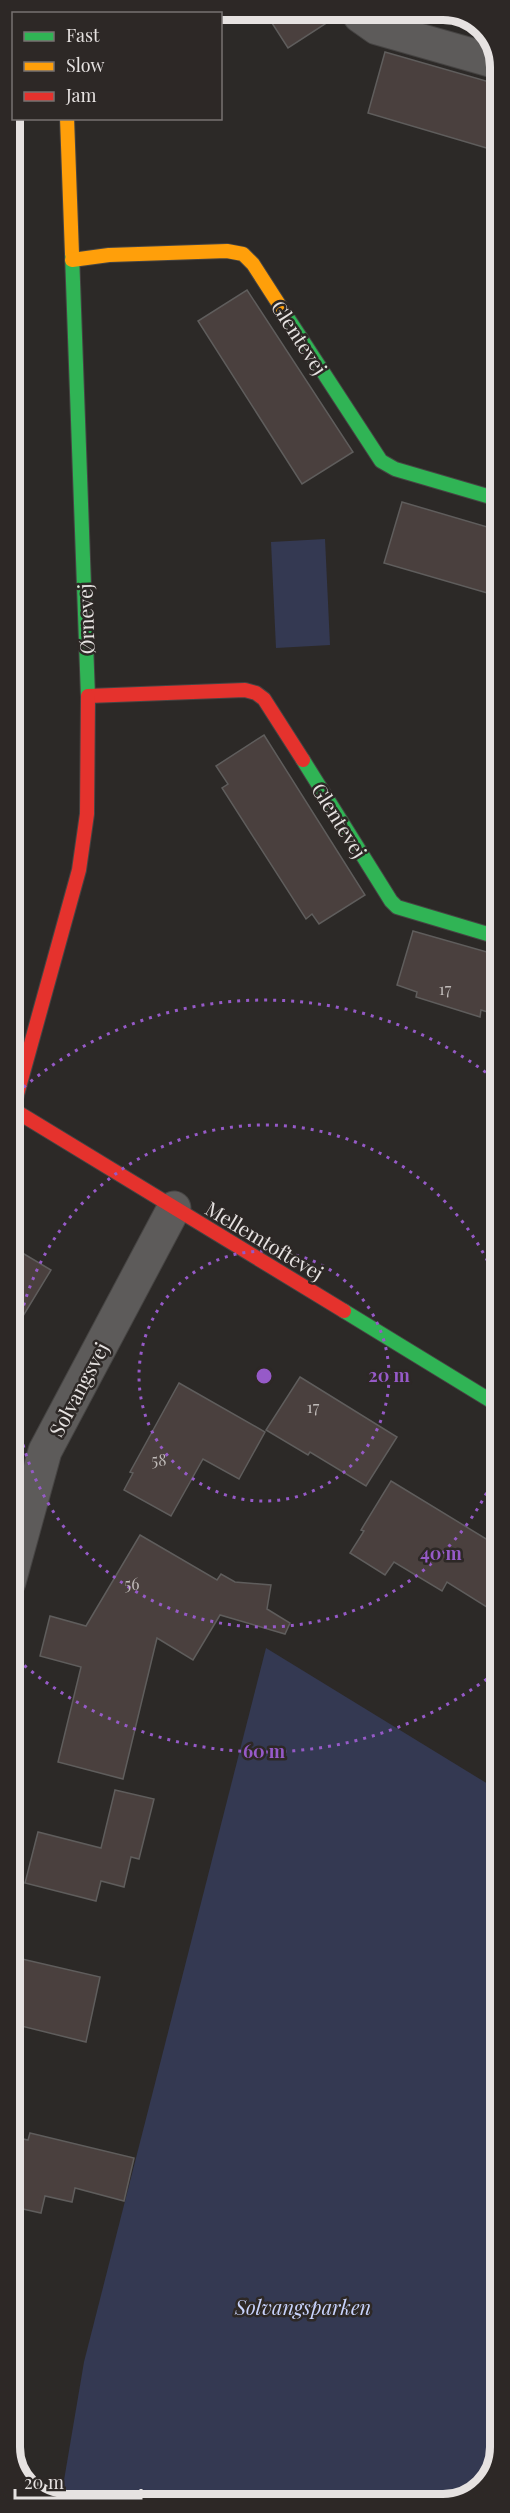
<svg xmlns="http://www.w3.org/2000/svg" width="510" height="2513" font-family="'Playfair Display',serif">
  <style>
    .green { fill: #343952 }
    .building { fill: #4a403e; stroke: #5f5d5c; stroke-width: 1.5 }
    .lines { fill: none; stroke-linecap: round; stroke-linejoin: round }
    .street-casing { stroke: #464443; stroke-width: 35 }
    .fast-casing { stroke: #464443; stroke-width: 16 }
    .slow-casing { stroke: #464443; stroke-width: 16 }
    .jam-casing { stroke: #464443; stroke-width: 16 }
    .street { stroke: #5d5b5a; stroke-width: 33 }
    .fast { stroke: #30b455; stroke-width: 14 }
    .slow { stroke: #ff9f0a; stroke-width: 14 }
    .jam { stroke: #e5322d; stroke-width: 14 }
    .ring { fill: none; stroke: #965ac8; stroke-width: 3; stroke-dasharray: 3 6 }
    .labels { text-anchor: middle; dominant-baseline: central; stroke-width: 5; stroke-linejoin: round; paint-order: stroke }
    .number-label { font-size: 16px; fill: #bfbab8 }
    .street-label { font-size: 20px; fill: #e6e2e1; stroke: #2d2826 }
    .park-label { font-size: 20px; font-style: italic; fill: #c9d4fd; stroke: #2d2826 }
    .rim { fill: none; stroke: #e6e2e1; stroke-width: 8 }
    .centre { fill: #965ac8; stroke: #2d2826; stroke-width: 3 }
    .ring-label { font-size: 18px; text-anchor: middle; font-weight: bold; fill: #965ac8; stroke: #2d2826; stroke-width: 5; stroke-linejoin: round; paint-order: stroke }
  </style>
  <rect width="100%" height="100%" fill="#2c2927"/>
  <g class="green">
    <path d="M325,539L330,645L276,648L271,542Z"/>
    <path d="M266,1648L501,1792V2447L487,2484L451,2503L60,2504L84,2362Z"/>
  </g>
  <g class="building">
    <path d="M263,9H337L339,15L288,48Z"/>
    <path d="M385,52L500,85V152L368,113Z"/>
    <path d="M247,290L353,452L302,484L198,321Z"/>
    <path d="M402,502L501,531V597L384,563Z"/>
    <path d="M264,735L365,895L319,924L312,914L306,919L222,788L228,784L216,766Z"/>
    <path d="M413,931L501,956V1016L481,1010L480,1017L416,997L417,992L397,985Z"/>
    <path d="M9,1245L51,1270L9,1339Z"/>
    <path d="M300,1377L397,1437L366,1486L310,1452L308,1455L266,1430Z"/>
    <path d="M179,1383L265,1432L239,1479L203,1459L171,1516L124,1490L133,1473L130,1472Z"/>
    <path d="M391,1481L501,1548V1616L447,1582L442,1591L394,1562L385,1575L350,1553L364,1531L361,1530Z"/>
    <path d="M140,1535L217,1580L221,1574L235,1582L271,1585L267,1609L290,1623L285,1634L220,1615L193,1660L157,1638L123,1779L58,1762L81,1667L40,1656L50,1616L86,1626Z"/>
    <path d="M115,1790L154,1799L139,1859L131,1857L124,1887L101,1881L96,1901L25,1883L38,1832L101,1848Z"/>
    <path d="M9,1956L100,1977L86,2042L9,2023Z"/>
    <path d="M30,2133L134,2158L124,2201L75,2188L72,2202L45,2196L41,2213L9,2206V2136L28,2140Z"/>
  </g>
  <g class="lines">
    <g class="street-casing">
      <g id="street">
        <path d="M356,9L360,16L377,28L500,63"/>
        <path d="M63,11V14"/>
        <path d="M9,1582L45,1451L174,1208"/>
      </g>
    </g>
    <g class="fast-casing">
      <g id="fast">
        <path d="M72,254L88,697"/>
        <path d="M280,306L381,461L395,469L501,500"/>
        <path d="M303,760L391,901L397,907L501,938"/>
        <path d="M344,1311L501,1407"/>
      </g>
    </g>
    <g class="slow-casing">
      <g id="slow">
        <path d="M67,118L72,254"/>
        <path d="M72,260L109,255L227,251L243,254L253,264L280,306"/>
      </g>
    </g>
    <g class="jam-casing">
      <g id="jam">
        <path d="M88,696L245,690L256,693L264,699L303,760"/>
        <path d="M9,1107L344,1311"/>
        <path d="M13,1109L79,870L87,814L88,697"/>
      </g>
    </g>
    <use href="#street" class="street"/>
    <use href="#fast" class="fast"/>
    <use href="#slow" class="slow"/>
    <use href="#jam" class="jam"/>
  </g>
  <g class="ring">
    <circle cx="264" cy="1376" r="125"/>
    <path d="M501 1460A251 251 0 1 1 501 1292"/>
    <path d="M501 1668A376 376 0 0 1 10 1653M10 1099A376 376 0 0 1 501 1084"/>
  </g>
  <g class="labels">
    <g class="number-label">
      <text x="445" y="988">17</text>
      <text x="313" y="1406">17</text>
      <text x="159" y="1459">58</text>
      <text x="132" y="1583">56</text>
    </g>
    <g class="street-label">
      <text transform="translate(300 337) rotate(57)">Glentevej</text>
      <text transform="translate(85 619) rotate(-92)">Ørnevej</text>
      <text transform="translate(340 820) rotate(58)">Glentevej</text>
      <text transform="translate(265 1240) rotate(31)">Mellemtoftevej</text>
      <text transform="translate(78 1389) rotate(-62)">Solvangsvej</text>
    </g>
    <g class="park-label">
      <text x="303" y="2306">Solvangsparken</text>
    </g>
  </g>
  <path d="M0 0H510V2513H0ZM67 20H443A47 47 0 0 1 490 67V2447A47 47 0 0 1 443 2494H67A47 47 0 0 1 20 2447V67A47 47 0 0 1 67 20Z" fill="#2d2826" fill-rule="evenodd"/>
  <path class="rim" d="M67 20H443A47 47 0 0 1 490 67V2447A47 47 0 0 1 443 2494H67A47 47 0 0 1 20 2447V67A47 47 0 0 1 67 20Z"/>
  <circle cx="264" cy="1376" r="9" class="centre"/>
  <g class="ring-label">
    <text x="389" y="1382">20 m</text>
    <text x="441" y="1560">40 m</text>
    <text x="264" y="1758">60 m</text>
  </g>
  <rect x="12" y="12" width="210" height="108" fill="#2d2826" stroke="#777271" stroke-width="1.5"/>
  <rect x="24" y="32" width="30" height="9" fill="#30b455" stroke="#777271" stroke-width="1.5"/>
  <text x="66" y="42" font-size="18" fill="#e6e2e1">Fast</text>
  <rect x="24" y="62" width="30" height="9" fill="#ff9f0a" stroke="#777271" stroke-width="1.5"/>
  <text x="66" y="72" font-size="18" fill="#e6e2e1">Slow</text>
  <rect x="24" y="92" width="30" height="9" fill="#e5322d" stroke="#777271" stroke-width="1.5"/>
  <text x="66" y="102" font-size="18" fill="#e6e2e1">Jam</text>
  <path d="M15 2489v9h126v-9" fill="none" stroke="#e6e2e1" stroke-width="3"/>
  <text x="24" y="2489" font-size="18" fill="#e6e2e1" stroke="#2d2826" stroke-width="4.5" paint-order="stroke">20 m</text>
</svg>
